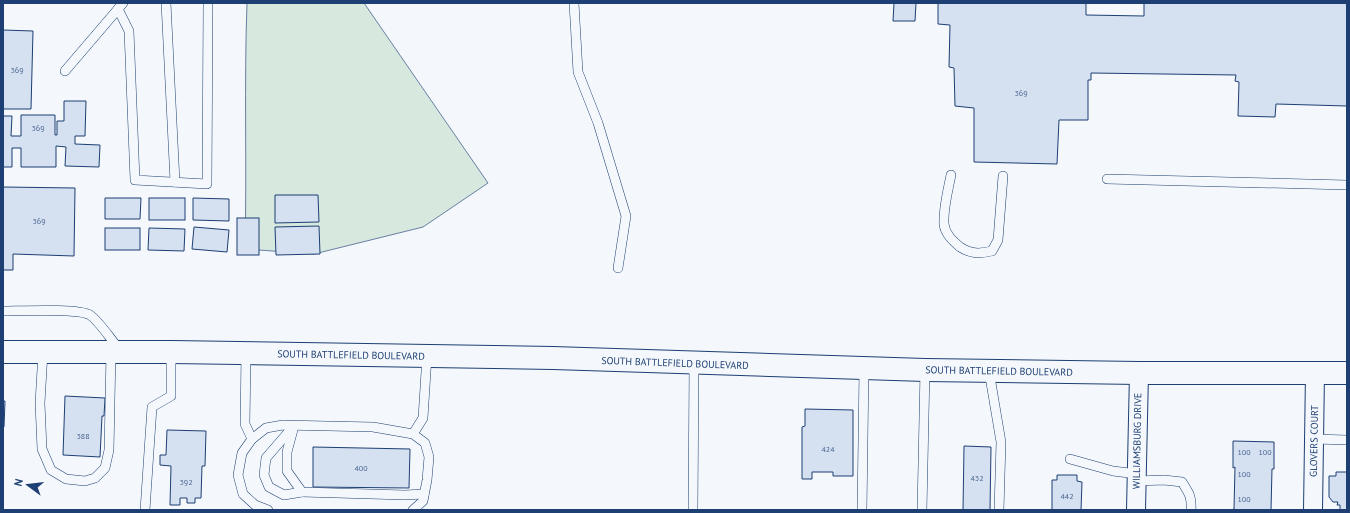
<svg xmlns="http://www.w3.org/2000/svg" width="1350" height="513" font-family="'PT Sans',sans-serif">
  <style>
    .green { fill: #d7e8df; stroke: #687fa3 }
    .building { fill: #d5e0f0; stroke: #1d3f73 }
    .lines { fill: none; stroke-linecap: round; stroke-linejoin: round }
    .lane-casing { stroke: #1d3f73; stroke-width: 10 }
    .street-casing { stroke: #1d3f73; stroke-width: 20 }
    .primary-casing { stroke: #1d3f73; stroke-width: 24 }
    .lane { stroke: #f4f7fb; stroke-width: 9 }
    .street { stroke: #f4f7fb; stroke-width: 18 }
    .primary { stroke: #f4f7fb; stroke-width: 22 }
    .labels { text-anchor: middle; dominant-baseline: central; stroke-width: 3; stroke-linejoin: round; paint-order: stroke }
    .number-label { font-size: 8px; fill: #4b6792 }
    .street-label { font-size: 10px; fill: #1d3f73; stroke: #f4f7fb }
  </style>
  <rect width="100%" height="100%" fill="#f4f7fb"/>
  <path class="green" d="M247,3H364L488,183L423,227L314,254L245,249C247,167 244,85 247,3Z"/>
  <g class="building">
    <path d="M894,3H916L915,21H893Z"/>
    <path d="M938,3H1094H1086V15L1144,16V3H1347V106L1276,104L1275,117L1238,116L1239,82L1235,81L1236,75L1091,73V80H1088V120H1059L1057,164L974,162V108L955,106L954,68L949,67L950,25L938,24Z"/>
    <path d="M3,30L33,31L31,109H3Z"/>
    <path d="M64,101H86L85,136H75V144L100,145L99,167L65,166L66,147L56,146V167H21V148H12V167H3V116H12L11,136H21V115H55V135H57V121H64Z"/>
    <path d="M3,187L75,188L74,256L13,254V270H3Z"/>
    <path d="M275,195H318L319,222L275,223Z"/>
    <path d="M105,198H141L140,219H105Z"/>
    <rect x="149" y="198" width="36" height="22"/>
    <path d="M193,198L229,199V221L193,220Z"/>
    <rect x="237" y="218" width="22" height="37"/>
    <path d="M319,226L320,254L276,255L275,227Z"/>
    <path d="M194,227L229,230L227,252L192,249Z"/>
    <rect x="105" y="228" width="35" height="22"/>
    <path d="M149,228L185,229L184,251L148,250Z"/>
    <path d="M65,396L105,398L104,416H102L100,457L63,455Z"/>
    <path d="M3,401H5L4,427H3Z"/>
    <path d="M805,409L853,410V476H833V472H812V479H802V427L805,426Z"/>
    <path d="M167,430L206,431L205,466H202L201,498H195V503H187V498H180V505H170L171,466L160,465V455H166Z"/>
    <path d="M1233,441L1274,442V469H1272L1271,510H1232L1234,509L1235,467L1233,468Z"/>
    <path d="M964,446L991,447L990,510H963Z"/>
    <path d="M313,447L410,449L409,488L313,487Z"/>
    <path d="M1336,472H1347V510H1340V505H1337L1338,502H1333L1329,497V476H1336Z"/>
    <path d="M1057,475H1077V481L1082,482L1081,510H1052V480H1057Z"/>
  </g>
  <g class="lines">
    <g class="lane-casing">
      <g id="lane">
        <path d="M123,3L118,9L129,31L135,180L207,184L208,3"/>
        <path d="M166,3L175,182"/>
        <path d="M574,3L578,72L598,123L626,216L618,268"/>
        <path d="M65,71L118,9"/>
        <path d="M951,175C948,190 943,209 944,224C945,234 953,241 960,247C971,254 979,254 992,251L998,240L1003,176"/>
        <path d="M1107,179L1347,185"/>
        <path d="M3,311C19,311 79,308 90,315C100,322 111,340 120,350"/>
        <path d="M43,352L40,403L42,449L51,470L66,479L85,481L95,478L105,468L109,450L111,352"/>
        <path d="M246,353L245,424L252,439"/>
        <path d="M989,371L1001,442L999,510"/>
        <path d="M294,426L287,452V471L302,492L405,495L424,494"/>
        <path d="M292,428L266,458L264,475L269,487L284,495L302,492"/>
        <path d="M413,434L423,418L427,356"/>
        <path d="M1314,439L1347,440"/>
        <path d="M1070,459L1113,471L1137,474"/>
        <path d="M1136,481L1164,480L1182,482C1189,493 1192,497 1191,510"/>
        <path d="M145,510L152,407L171,396V352"/>
        <path d="M268,510L255,505L243,494L238,475L242,453L252,439L266,428L283,425L373,427L413,434L425,443L429,457L427,480L423,501L413,510"/>
        <path d="M693,510L694,363"/>
        <path d="M862,510L864,369"/>
        <path d="M922,510L925,370"/>
      </g>
    </g>
    <g class="street-casing">
      <g id="street">
        <path d="M1136,510L1139,373"/>
        <path d="M1313,510L1315,373"/>
      </g>
    </g>
    <g class="primary-casing">
      <path id="primary" d="M3,352H171L553,358L925,370L1139,373H1347"/>
    </g>
    <use href="#lane" class="lane"/>
    <use href="#street" class="street"/>
    <use href="#primary" class="primary"/>
  </g>
  <g class="labels">
    <g class="number-label">
      <text x="17" y="70">369</text>
      <text x="1021" y="93">369</text>
      <text x="38" y="128">369</text>
      <text x="39" y="221">369</text>
      <text x="83" y="436">388</text>
      <text x="828" y="449">424</text>
      <text x="1244" y="452">100</text>
      <text x="1265" y="452">100</text>
      <text x="361" y="468">400</text>
      <text x="1244" y="474">100</text>
      <text x="977" y="478">432</text>
      <text x="186" y="482">392</text>
      <text x="1067" y="496">442</text>
      <text x="1244" y="499">100</text>
    </g>
    <g class="street-label">
      <text transform="translate(351 355) rotate(1)">SOUTH BATTLEFIELD BOULEVARD</text>
      <text transform="translate(675 363) rotate(2)">SOUTH BATTLEFIELD BOULEVARD</text>
      <text transform="translate(999 371) rotate(1)">SOUTH BATTLEFIELD BOULEVARD</text>
      <text transform="translate(1137 441) rotate(-89)">WILLIAMSBURG DRIVE</text>
      <text transform="translate(1314 441) rotate(-89)">GLOVERS COURT</text>
    </g>
  </g>
  <rect width="1350" height="513" fill="none" stroke="#1d3f73" stroke-width="8"/>
  <g transform="translate(28 485) rotate(285)" stroke="#f4f7fb" stroke-width="3" paint-order="stroke">
  <path d="M0-3L7 15L0 10L-7 15Z" fill="#1d3f73"/>
  <text y="-6" font-size="11" font-weight="bold" text-anchor="middle" fill="#1d3f73">N</text>
  </g>
</svg>
